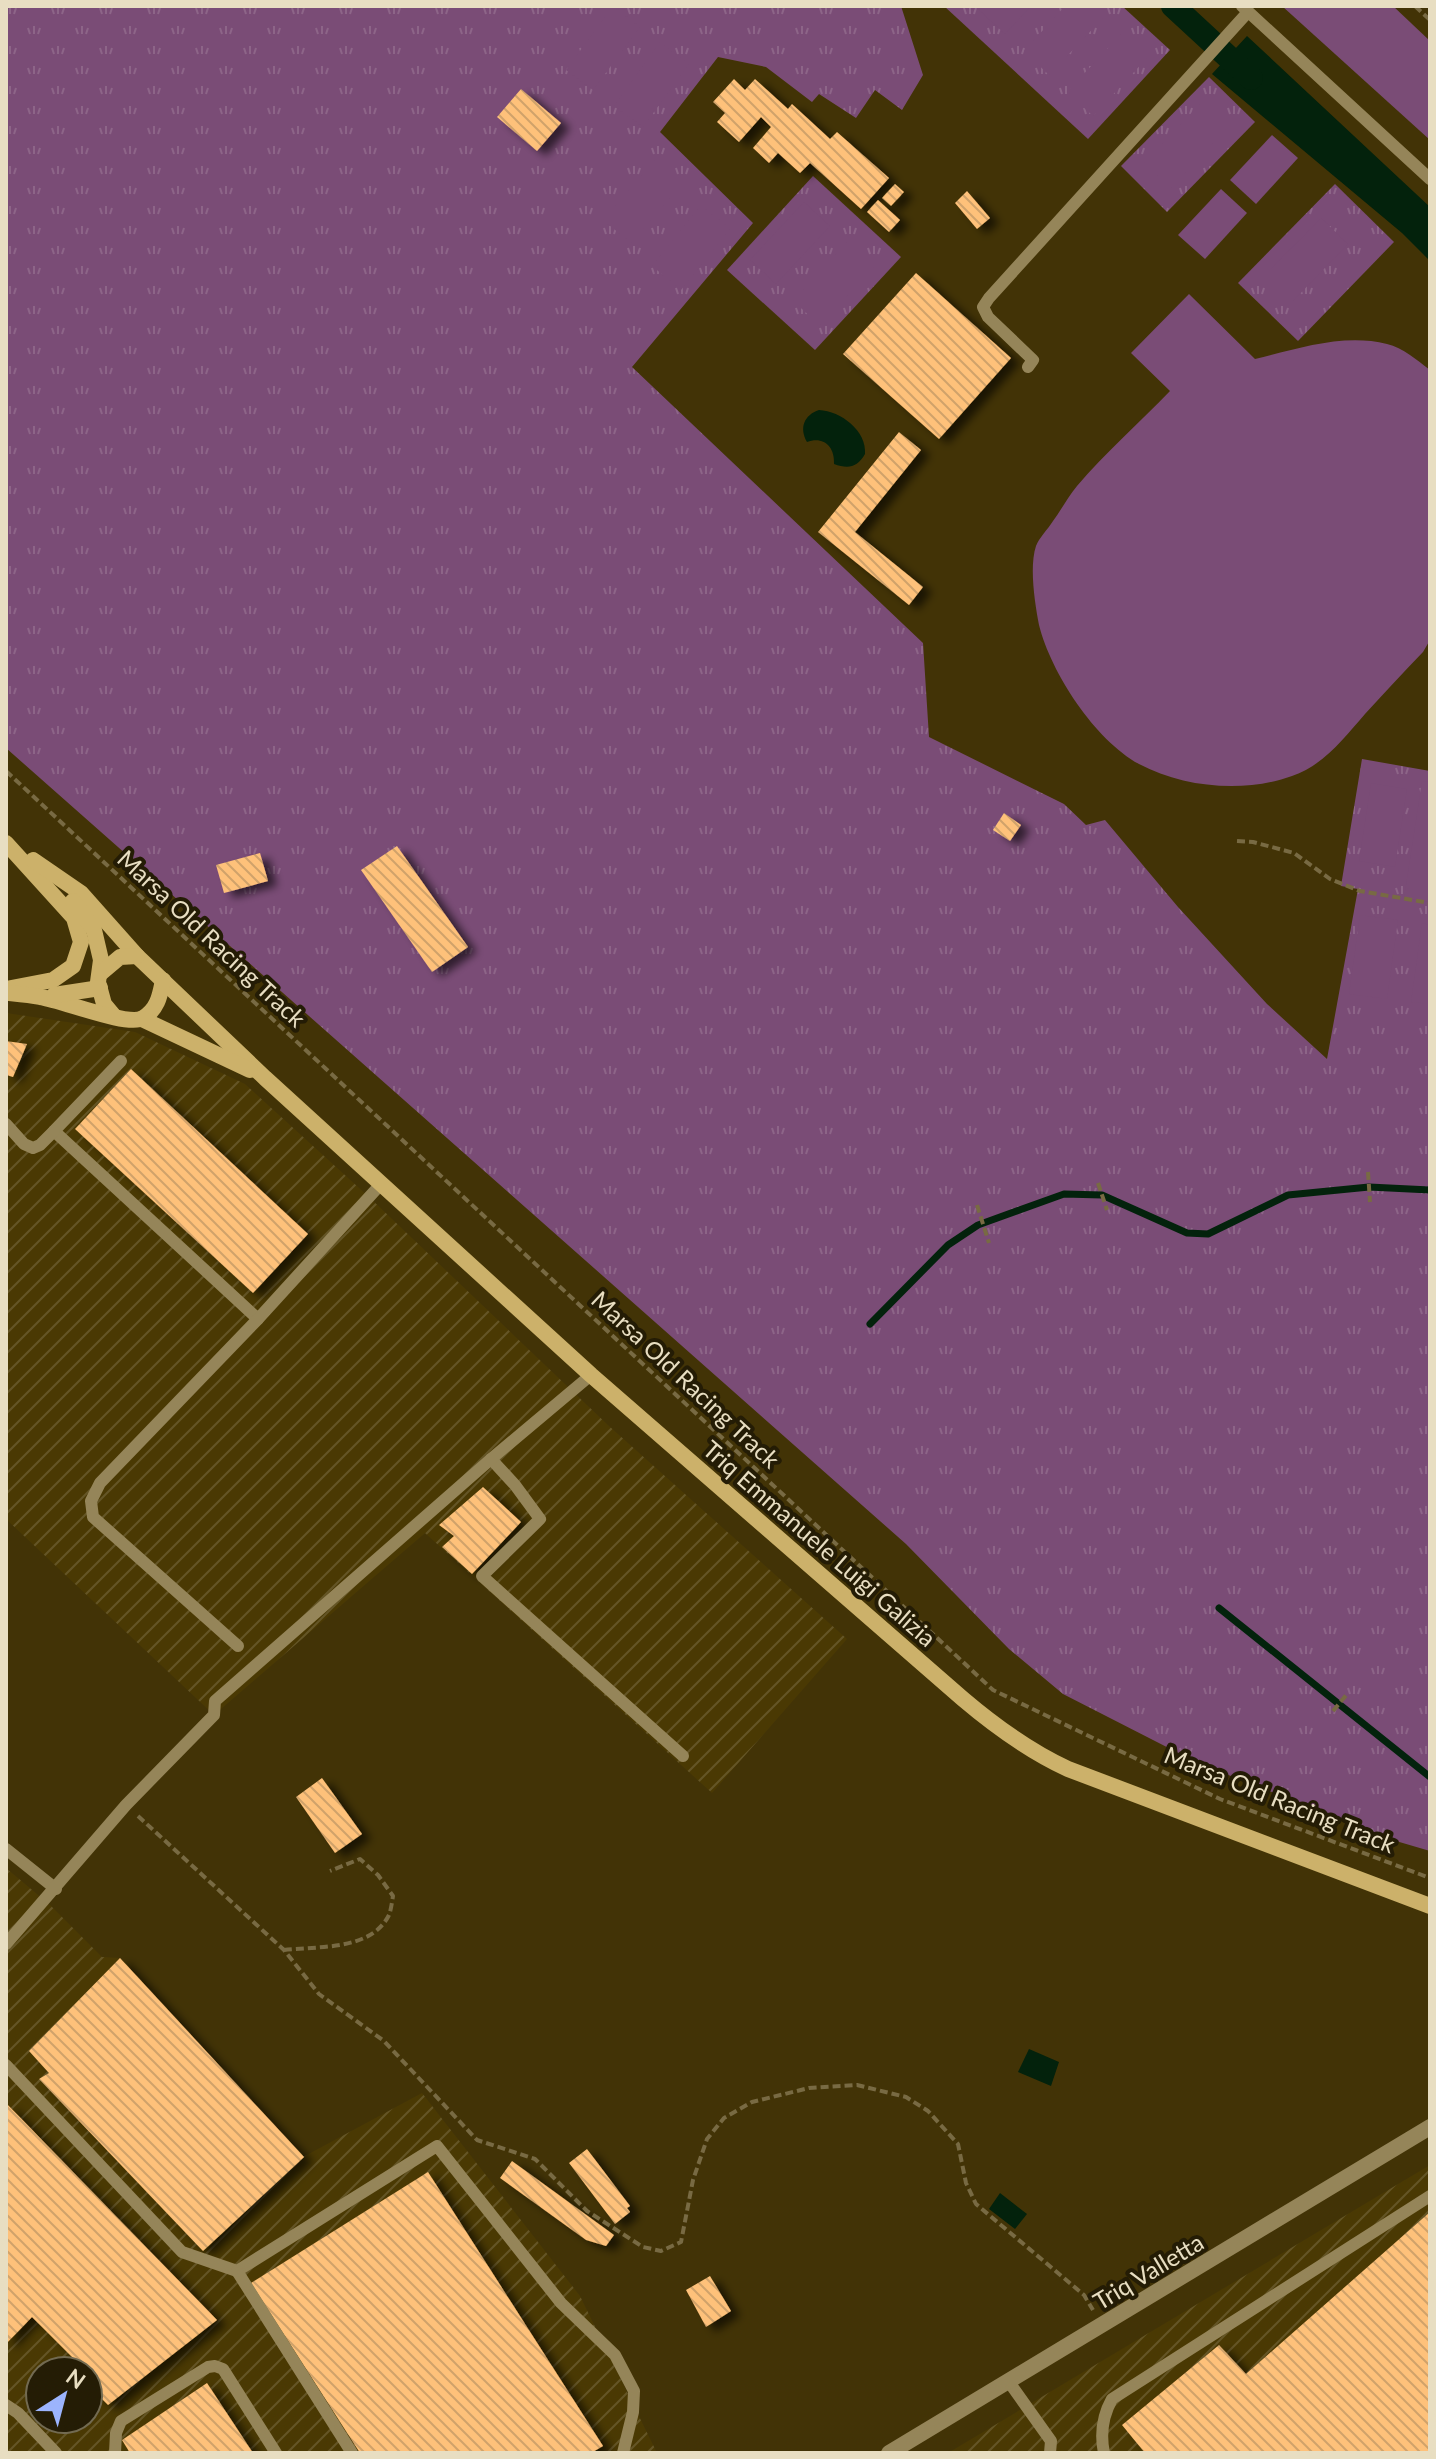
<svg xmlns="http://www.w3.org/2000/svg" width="1436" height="2459" font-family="Lato,sans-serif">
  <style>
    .industrial { fill: url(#industrial-furrows); fill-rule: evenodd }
    .grass { fill: url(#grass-tufts) }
    .pitch { fill: #7a4c76 }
    .water { fill: #03220c }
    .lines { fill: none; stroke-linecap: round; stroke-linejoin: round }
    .stream { stroke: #03220c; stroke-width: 7 }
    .canal { stroke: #03220c; stroke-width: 24 }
    .building { fill: url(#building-back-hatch); filter: url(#shadow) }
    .path { stroke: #786a43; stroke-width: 4; stroke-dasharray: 8 4; stroke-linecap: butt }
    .service { stroke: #958559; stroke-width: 12 }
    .tertiary { stroke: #958559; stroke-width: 16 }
    .secondary { stroke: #ccb16a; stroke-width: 16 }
    .labels { text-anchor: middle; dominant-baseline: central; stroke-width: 8; stroke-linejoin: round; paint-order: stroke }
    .street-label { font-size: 24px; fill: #e8dec2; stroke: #241c05 }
  </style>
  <defs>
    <pattern id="industrial-furrows" width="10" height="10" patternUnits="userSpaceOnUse" patternTransform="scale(2)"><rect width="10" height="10" fill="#4a3903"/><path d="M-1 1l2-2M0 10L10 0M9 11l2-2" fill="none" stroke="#645526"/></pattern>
    <pattern id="grass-tufts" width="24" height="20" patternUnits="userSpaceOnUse" patternTransform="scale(2)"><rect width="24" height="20" fill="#7a4c76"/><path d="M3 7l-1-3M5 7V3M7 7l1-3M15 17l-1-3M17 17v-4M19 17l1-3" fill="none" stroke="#8d6588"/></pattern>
    <pattern id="building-back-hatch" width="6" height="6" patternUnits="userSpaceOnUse" patternTransform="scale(2)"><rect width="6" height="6" fill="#fec17a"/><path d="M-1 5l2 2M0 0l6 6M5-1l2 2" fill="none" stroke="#d0a26a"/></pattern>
    <filter id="shadow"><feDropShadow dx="9" dy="5" stdDeviation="4" flood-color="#0009"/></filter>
  </defs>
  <rect width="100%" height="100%" fill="#423306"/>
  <g class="industrial">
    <path d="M6,1013L135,1032L245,1084L369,1197L609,1426L847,1639L712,1793L425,1533L214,1715L6,1519Z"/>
    <path d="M6,1868L50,1905L102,1957L120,1958L303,2157L422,2093L580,2296L657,2453H6ZM40,2371H88V2419H40Z"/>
    <path d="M1430,2165V2453H948Z"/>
  </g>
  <g class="grass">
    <path d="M6,6H901L923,75L902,110L875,90L856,118L819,94L812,102L766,67L718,57L660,132L753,223L632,367L923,643L929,737L1064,804L1086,825L1105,820L1178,907L1267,1004L1327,1059L1358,889L1341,886L1362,759L1430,771V1851L1396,1841L1198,1763L1063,1694L1009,1649L906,1544L6,748Z"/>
    <path d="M944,6H1122L1170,50L1088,139Z"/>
    <path d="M1209,77L1255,122L1167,212L1121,166Z"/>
    <path d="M813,176L901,257L815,350L727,270Z"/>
    <path d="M1335,184L1394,242L1298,341L1238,283Z"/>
  </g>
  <g class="pitch">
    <path d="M613,6L640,27L593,90L566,70Z"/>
    <path d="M983,6H1031L1005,34L979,10Z"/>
    <path d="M1065,6H1091L1103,18L1049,75L1024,51Z"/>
    <path d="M1282,6H1393L1430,41V140Z"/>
    <path d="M1121,34L1147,58L1093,116L1067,92Z"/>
    <path d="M660,42L689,64L643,127L614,106Z"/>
    <path d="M1200,104L1226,129L1171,188L1144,163Z"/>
    <path d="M1272,135L1298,158L1256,204L1230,180Z"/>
    <path d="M655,160L682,184L631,243L603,220Z"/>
    <path d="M1221,189L1247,213L1205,259L1178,235Z"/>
    <path d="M804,202L830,226L776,284L750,260Z"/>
    <path d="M701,205L730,229L681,290L652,266Z"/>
    <path d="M1321,218L1348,244L1293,301L1266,274Z"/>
    <path d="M847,242L874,267L820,325L793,301Z"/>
    <path d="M1189,294L1255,359C1297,349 1343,333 1387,344C1403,348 1417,360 1430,370V640L1423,652C1403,673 1384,693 1365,714C1344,738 1324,765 1292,776C1245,793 1184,788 1139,764C1095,740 1051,673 1039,625C1035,604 1029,567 1036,546C1039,538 1048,529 1053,521C1061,510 1068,497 1077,486C1105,453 1139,423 1170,391L1131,353Z"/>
    <path d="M1422,781L1430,782V902L1404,898Z"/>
    <path d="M1371,783L1407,789L1395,867L1359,861Z"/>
    <path d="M1360,915L1398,920L1387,999L1349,994Z"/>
    <path d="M1422,923L1430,925V1004L1411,1002Z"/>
  </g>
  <g class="water">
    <path d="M1247,36L1430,207V261L1402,233L1212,74Z"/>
    <path d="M819,410C841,411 867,431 865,454C857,468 848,469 834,464C835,446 823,436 807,442C799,428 804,415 819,410Z"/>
    <path d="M1029,2049L1059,2062L1051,2086L1018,2072Z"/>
    <path d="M1000,2193L1027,2214L1015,2229L989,2209Z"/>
  </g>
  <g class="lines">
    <g class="stream">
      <path d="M870,1324L948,1245L978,1225L1064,1194L1102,1195L1187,1233L1208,1234L1288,1195L1369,1187L1430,1190"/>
      <path d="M1219,1608L1430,1777"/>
    </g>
    <path class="canal" d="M1173,6L1251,78"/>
  </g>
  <g class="building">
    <path d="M734,79L745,90L755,79L788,109L792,104L830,139L837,132L889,178L861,209L810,163L800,173L778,153L769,163L753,148L771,127L761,117L739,142L717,122L725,113L713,102Z"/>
    <path d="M521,89L561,123L537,151L497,117Z"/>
    <path d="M895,184L904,192L891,206L882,198Z"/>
    <path d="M967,191L990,218L977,229L955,203Z"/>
    <path d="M878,200L900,220L889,232L867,212Z"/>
    <path d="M916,273L1011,358L939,439L843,354Z"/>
    <path d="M899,432L921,450L855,532L923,587L909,605L818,532Z"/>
    <path d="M1004,813L1021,825L1010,841L993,830Z"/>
    <path d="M397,846L468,947L432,972L361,870Z"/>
    <path d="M260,853L268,881L224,893L216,865Z"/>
    <path d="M6,1041L27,1044L13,1077L6,1075Z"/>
    <path d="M131,1069L308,1234L253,1293L75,1129Z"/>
    <path d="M483,1487L521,1522L472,1574L442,1547L454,1536L439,1525Z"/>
    <path d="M322,1778L362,1834L335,1853L296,1797Z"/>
    <path d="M120,1958L304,2157L203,2251L39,2079L49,2073L29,2051Z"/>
    <path d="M6,2103L217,2320L108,2405L88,2385V2371H76L81,2366L32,2317L6,2344Z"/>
    <path d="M587,2149L630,2206L627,2208L630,2212L615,2224L569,2163Z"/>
    <path d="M512,2161L614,2235L606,2246L586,2240L500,2178Z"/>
    <path d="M428,2172L603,2446L591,2453H360L251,2283Z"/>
    <path d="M1430,2212V2453H1145L1122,2425L1219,2345L1246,2374Z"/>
    <path d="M710,2276L731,2311L706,2327L686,2290Z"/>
    <path d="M207,2383L253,2453H130L122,2440Z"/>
  </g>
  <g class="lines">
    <g class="path">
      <path d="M1415,6L1430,20"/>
      <path d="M6,771L993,1690L1220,1799L1430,1878"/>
      <path d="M1237,841L1253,842L1294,853L1330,879L1360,891L1430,903"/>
      <path d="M1368,1172L1370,1202"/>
      <path d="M1098,1183L1107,1210"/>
      <path d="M977,1205L989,1243"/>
      <path d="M1333,1711L1348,1693"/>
      <path d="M138,1816L284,1950L319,1994L384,2041L477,2140L535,2159L587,2211L643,2247L661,2251L681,2242L693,2180L707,2139L724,2118L752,2102L809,2088L857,2085L906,2097L928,2111L958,2144L966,2183L976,2204L1084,2295L1093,2310"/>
      <path d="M284,1950C318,1946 371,1951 389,1915C391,1910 392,1902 393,1896L378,1875L360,1859L330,1871"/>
    </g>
    <g class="service">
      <path d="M1242,6L1430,179"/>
      <path d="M1028,367L1033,360L988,317L983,307L989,298L1248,12"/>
      <path d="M121,1061L54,1131L258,1319"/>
      <path d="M6,1124L24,1144L33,1148L40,1145L54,1131"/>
      <path d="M491,1459L515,1485L540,1519L482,1576L683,1756"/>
      <path d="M238,1646L93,1517L91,1501L100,1483L258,1319L381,1184"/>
      <path d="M6,1849L56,1889"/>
      <path d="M6,1944L126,1805L214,1715L215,1701L491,1459L591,1375"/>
      <path d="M6,2065L182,2252L237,2271L437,2146L561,2303L615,2355L634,2391L633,2412L623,2453"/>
      <path d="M237,2271L352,2453"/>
      <path d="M1009,2382L1051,2441L1050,2453"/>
      <path d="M6,2405L18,2413L56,2453"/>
      <path d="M115,2453L116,2433L121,2421L208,2367L215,2366L223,2369L276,2453"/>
      <path d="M1104,2453C1100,2434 1102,2417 1112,2399L1430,2196"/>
    </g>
    <path class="tertiary" d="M889,2453L1430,2127"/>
    <g class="secondary">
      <path d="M6,843L74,918L81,942L73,966L53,980L6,989"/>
      <path d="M33,860L81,893L137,956L265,1078L591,1375L963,1699C996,1727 1029,1751 1068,1769L1430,1906"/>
      <path d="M73,901L94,930L101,960L98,982L104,1004L114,1016"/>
      <path d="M101,973L120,957L137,956"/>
      <path d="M9,993C19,994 30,995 40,997C62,1000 127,1027 143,1018C158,1009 160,995 163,980"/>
      <path d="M54,995L100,988"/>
      <path d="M142,1019L250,1070"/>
    </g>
  </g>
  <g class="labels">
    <g class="street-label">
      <text transform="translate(212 938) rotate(43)">Marsa Old Racing Track</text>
      <text transform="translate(686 1379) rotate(43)">Marsa Old Racing Track</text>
      <text transform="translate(820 1543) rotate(41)">Triq Emmanuele Luigi Galizia</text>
      <text transform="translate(1280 1799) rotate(22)">Marsa Old Racing Track</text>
      <text transform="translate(1148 2271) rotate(-31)">Triq Valletta</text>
    </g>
  </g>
  <rect width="1436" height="2459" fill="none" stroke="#e8dec2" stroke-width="16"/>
  <g transform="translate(64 2395) rotate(36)"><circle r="38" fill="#241c05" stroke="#726a51" stroke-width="2"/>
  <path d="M0-6L14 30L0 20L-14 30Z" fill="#9cb4fd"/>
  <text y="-12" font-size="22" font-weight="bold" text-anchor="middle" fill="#e8dec2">N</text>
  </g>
</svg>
